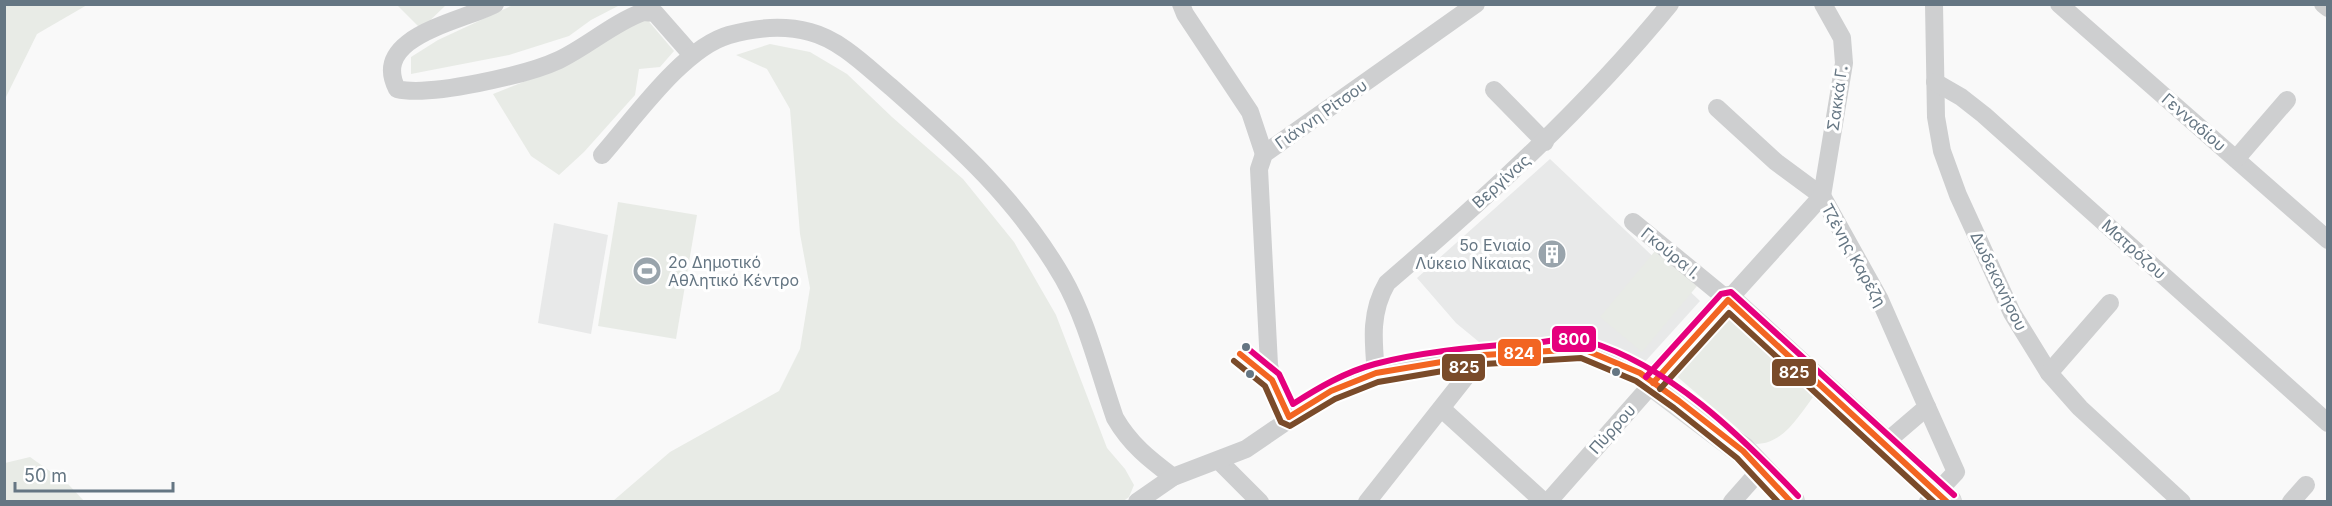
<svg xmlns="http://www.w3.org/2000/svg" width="2332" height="506" font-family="Inter,sans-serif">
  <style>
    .built { fill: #e8e9e9 }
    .green { fill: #e8ebe6 }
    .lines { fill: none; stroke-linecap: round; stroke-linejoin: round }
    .secondary-casing { stroke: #d5d6d7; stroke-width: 28 }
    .street { stroke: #cecfd0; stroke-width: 18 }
    .secondary { stroke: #e1e2e2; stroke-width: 26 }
    .bus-1-casing { stroke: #fff; stroke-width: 10 }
    .bus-2-casing { stroke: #fff; stroke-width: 10 }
    .bus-3-casing { stroke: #fff; stroke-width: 10 }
    .bus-1 { stroke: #f26522; stroke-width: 6 }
    .bus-2 { stroke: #7a4b2a; stroke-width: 6 }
    .bus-3 { stroke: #e5007d; stroke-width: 6 }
    .bus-dot { fill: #657683; stroke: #fff; stroke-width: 2 }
    .labels { text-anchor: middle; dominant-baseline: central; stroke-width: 6; stroke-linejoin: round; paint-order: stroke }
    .street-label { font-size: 16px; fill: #657683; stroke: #fff }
    .poi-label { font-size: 16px; fill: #657683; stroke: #fff; text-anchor: end }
    .line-badge { stroke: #fff; stroke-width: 2 }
    .badge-label { font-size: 16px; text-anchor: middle; font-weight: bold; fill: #fff }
  </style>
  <rect width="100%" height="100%" fill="#f9f9f9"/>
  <g class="built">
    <path d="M1550,159L1700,301L1642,365L1582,340L1490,351L1456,323L1417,278Z"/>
    <path d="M554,223L608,235L591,334L538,323Z"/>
  </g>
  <g class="green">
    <path d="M5,4L87,5L37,34L5,99Z"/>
    <path d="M397,5H446L421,29Z"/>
    <path d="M513,5H620L591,20L569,36L509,55L411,74V57L438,40Z"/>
    <path d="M645,17L674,51L660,67L639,69L635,95L584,152L559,175L531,156L493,94L549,72Z"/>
    <path d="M770,44L810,52L847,74L892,117L963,179L1014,242L1056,315L1107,448L1125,469L1134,485L1129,497L1122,502L613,501L670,452L779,391L800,349L810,288L800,234L790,109L767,69L736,55Z"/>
    <path d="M618,202L697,215L676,339L598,326Z"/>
    <path d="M1655,251L1697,286L1642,352L1600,317Z"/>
    <path d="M1725,310L1817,392C1800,413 1785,444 1756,444L1667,368Z"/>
    <path d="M30,457L68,484L84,501H5V463Z"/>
  </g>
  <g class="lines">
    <g class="secondary-casing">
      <path id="secondary" d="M1791,502L1743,451L1653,383L1728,300L1948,502"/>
    </g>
    <g class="street">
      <path d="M495,4C461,22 370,36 397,89C429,97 527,75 559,60C588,46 613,23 643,12L655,13L691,54"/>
      <path d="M1181,4L1185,14L1250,112L1264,154"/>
      <path d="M1934,4L1936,117L1942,151L1958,195L2012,313L2049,373L2080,408L2182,502"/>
      <path d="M2059,4L2328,240"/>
      <path d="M2323,4L2328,8"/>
      <path d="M1935,82L1961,97L1984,115L2328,423"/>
      <path d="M1494,90L1545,142"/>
      <path d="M1717,108L1776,162L1822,196L1880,300L1927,407L1885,443"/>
      <path d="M602,155C634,119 683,48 729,35C754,28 784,25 810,32C841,40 867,67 891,87C958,146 1018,200 1063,278C1087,320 1099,372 1115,418C1130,444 1149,459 1173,477"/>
      <path d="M2236,159L2287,100"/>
      <path d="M1633,222L1728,300L1822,196L1844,63L1842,38L1823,4"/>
      <path d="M1376,373C1373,340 1370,312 1387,283C1487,197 1586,107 1670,4"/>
      <path d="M2049,373L2110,303"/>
      <path d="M1927,407L1956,472L1928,502"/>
      <path d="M1442,409L1544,502"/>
      <path d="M1289,417L1276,394L1269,365L1259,169L1264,154L1476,4"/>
      <path d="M1219,461L1260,502"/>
      <path d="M1137,502L1173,477L1246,449L1331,391L1376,373L1483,355L1583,349L1616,361L1653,383L1548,502"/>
      <path d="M1367,502L1483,355"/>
      <path d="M1732,502L1762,468"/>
      <path d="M2291,502L2306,485"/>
    </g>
    <use href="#secondary" class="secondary"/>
    <g class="bus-1-casing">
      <g id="bus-1">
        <path d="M1240,354L1272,380L1289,417L1331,391L1376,373L1483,355L1583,349L1640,373L1679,401L1743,451L1791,502"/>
        <path d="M1653,383L1728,300L1947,502"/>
      </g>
    </g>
    <g class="bus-2-casing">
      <g id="bus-2">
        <path d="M1234,361L1265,386L1281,422L1290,426L1335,399L1378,382L1484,364L1581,358L1636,381L1674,408L1737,458L1778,502"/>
        <path d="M1660,389L1729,313L1934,502"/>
      </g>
    </g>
    <g class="bus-3-casing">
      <g id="bus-3">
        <path d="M1246,347L1279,374L1293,404C1318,388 1345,372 1375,364C1425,351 1480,346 1532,343C1548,342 1572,336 1587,341C1670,366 1739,434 1798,496"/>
        <path d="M1646,377L1721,294L1731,292L1954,495"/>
      </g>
    </g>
    <use href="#bus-1" class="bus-1"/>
    <use href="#bus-2" class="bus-2"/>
    <use href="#bus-3" class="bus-3"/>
  </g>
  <defs>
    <g id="building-disc" transform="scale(1.5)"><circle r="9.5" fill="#99a4ac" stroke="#fff"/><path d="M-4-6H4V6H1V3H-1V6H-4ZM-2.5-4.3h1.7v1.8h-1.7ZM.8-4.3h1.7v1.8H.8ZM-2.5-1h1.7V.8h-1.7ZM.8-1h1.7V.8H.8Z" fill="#fff"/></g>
    <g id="stadium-disc" transform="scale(1.5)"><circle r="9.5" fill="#99a4ac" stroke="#fff"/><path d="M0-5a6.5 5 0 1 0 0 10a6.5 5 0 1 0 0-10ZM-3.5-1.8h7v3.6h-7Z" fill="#fff"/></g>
  </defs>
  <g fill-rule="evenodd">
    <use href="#building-disc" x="1552" y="254"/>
    <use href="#stadium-disc" x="647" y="271"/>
  </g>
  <g class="bus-dot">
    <circle cx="1246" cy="347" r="5"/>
    <circle cx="1616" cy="372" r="5"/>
    <circle cx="1250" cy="374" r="5"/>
  </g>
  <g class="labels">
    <g class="street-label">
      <text transform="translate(1837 98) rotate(-82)">Σακκά Γ.</text>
      <text transform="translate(1321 114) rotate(-35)">Γιάννη Ρίτσου</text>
      <text transform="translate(2194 122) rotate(41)">Γενναδίου</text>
      <text transform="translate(1501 181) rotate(-42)">Βεργίνας</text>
      <text transform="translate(2134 249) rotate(42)">Ματρόζου</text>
      <text transform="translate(1671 253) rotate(39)">Γκούρα Ι.</text>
      <text transform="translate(1854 255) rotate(61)">Τζένης Καρέζη</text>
      <text transform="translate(1999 281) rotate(64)">Δωδεκανήσου</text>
      <text transform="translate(1612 429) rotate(-48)">Πύρρου</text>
    </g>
    <g class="poi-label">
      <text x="1531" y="245">5ο Ενιαίο<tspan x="1531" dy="18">Λύκειο Νίκαιας</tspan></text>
      <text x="668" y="262" text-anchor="start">2o Δημοτικό<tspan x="668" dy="18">Αθλητικό Κέντρο</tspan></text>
    </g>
  </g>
  <g class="line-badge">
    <rect x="1551" y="325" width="46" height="28" rx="6" fill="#e5007d"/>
    <rect x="1497" y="338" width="45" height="29" rx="6" fill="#f26522"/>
    <rect x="1441" y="353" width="45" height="29" rx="6" fill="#7a4b2a"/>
    <rect x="1771" y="358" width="46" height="29" rx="6" fill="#7a4b2a"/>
  </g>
  <g class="badge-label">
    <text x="1574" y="345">800</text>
    <text x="1519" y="359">824</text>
    <text x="1464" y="373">825</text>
    <text x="1794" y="378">825</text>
  </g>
  <rect width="2332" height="506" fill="none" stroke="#657683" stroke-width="12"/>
  <path d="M15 482v9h158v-9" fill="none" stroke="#657683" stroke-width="3"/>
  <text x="24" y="482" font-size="18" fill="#657683" stroke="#ffffff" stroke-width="4.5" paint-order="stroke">50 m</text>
</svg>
